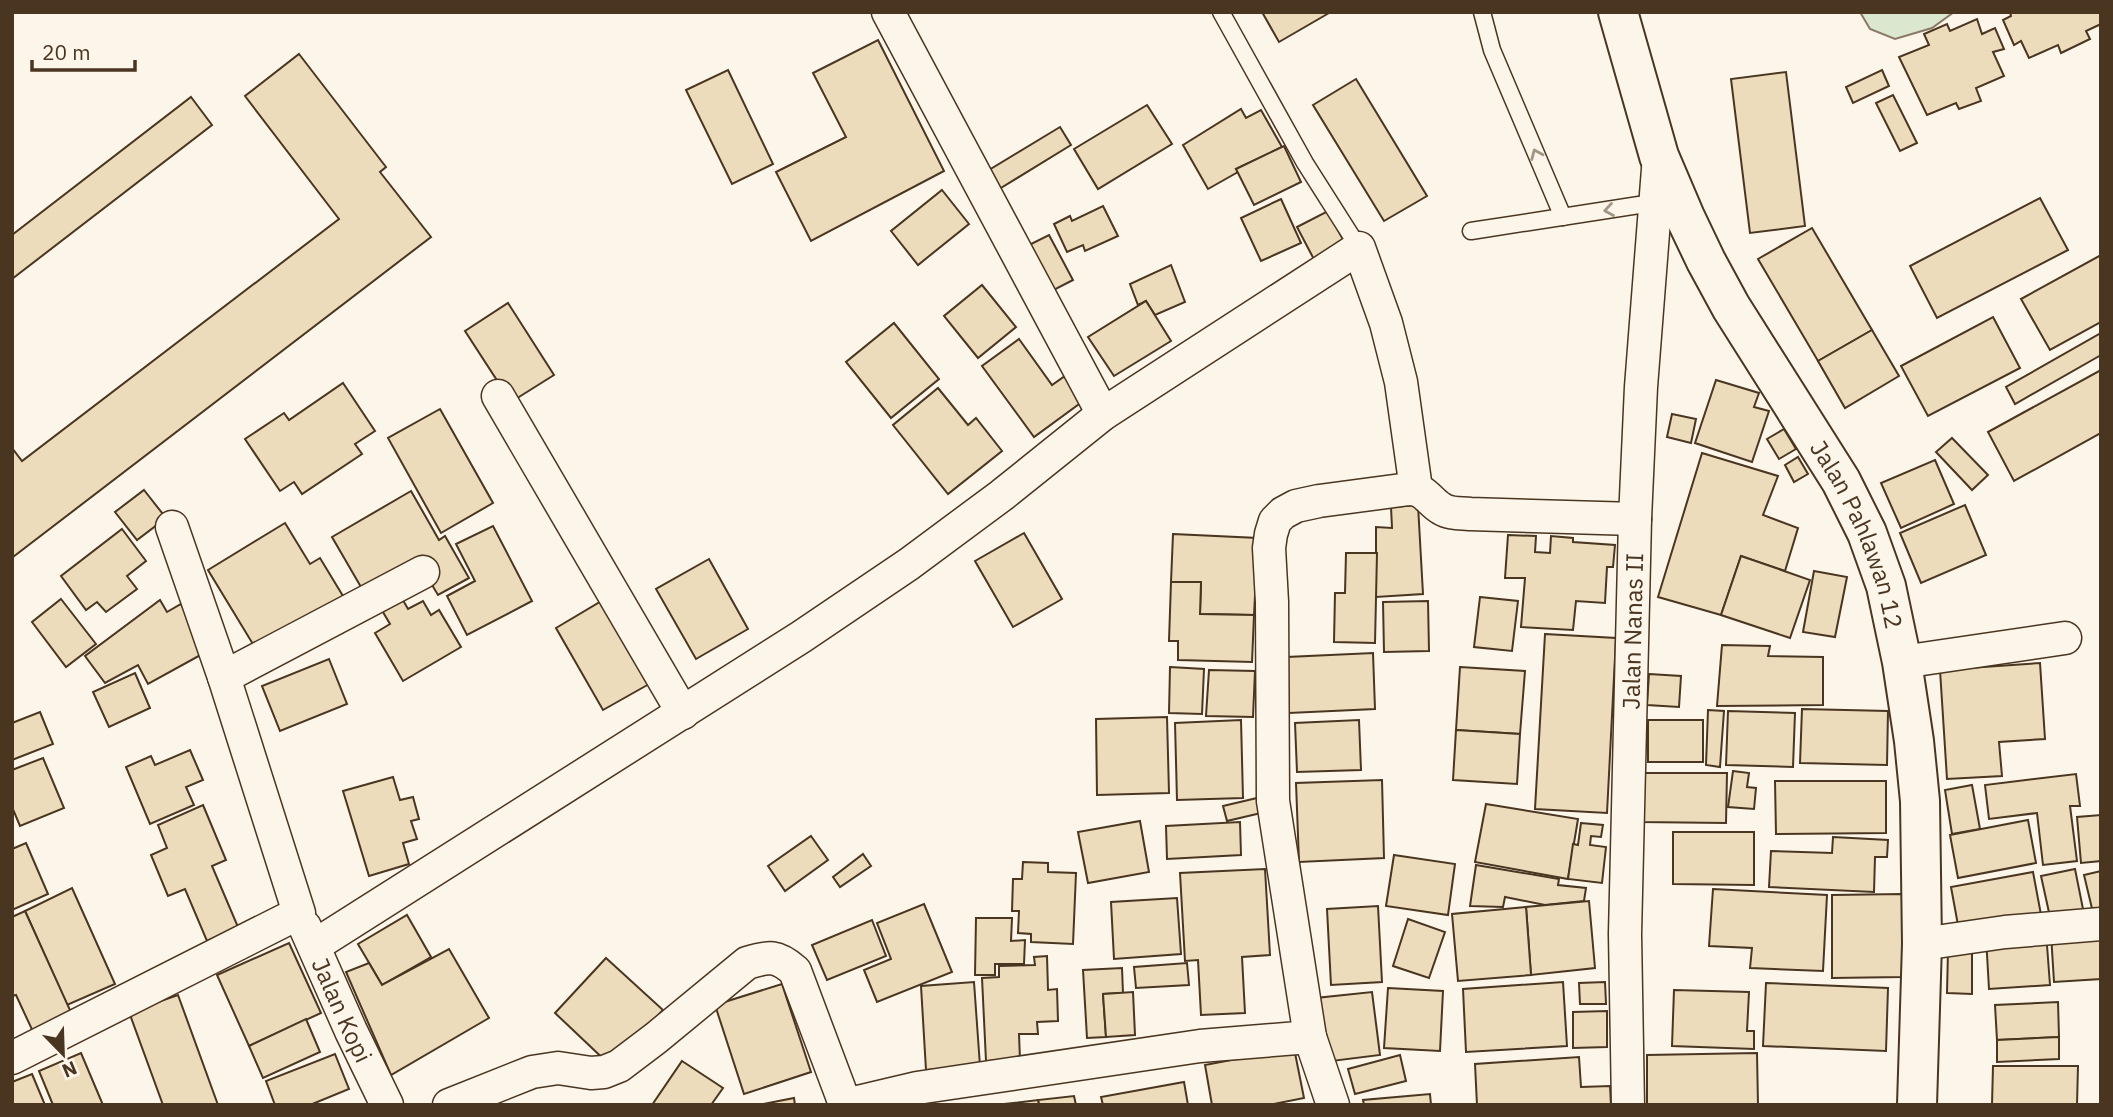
<svg xmlns="http://www.w3.org/2000/svg" width="2113" height="1117" font-family="'IBM Plex Sans',sans-serif">
  <style>
    .green { fill: #dce7d0; stroke: #887966; stroke-width: 2 }
    .building { fill: #ecdcbc; stroke: #4a3520; stroke-width: 2 }
    .lines { fill: none; stroke-linecap: round; stroke-linejoin: round }
    .service-casing { stroke: #4a3520; stroke-width: 19 }
    .minor-casing { stroke: #4a3520; stroke-width: 35 }
    .secondary-casing { stroke: #4a3520; stroke-width: 42 }
    .service { stroke: #fbf6e9; stroke-width: 16 }
    .minor { stroke: #fbf6e9; stroke-width: 32 }
    .secondary { stroke: #fbf6e9; stroke-width: 38 }
    .oneway { stroke: #a29684 }
    .labels { text-anchor: middle; dominant-baseline: central; stroke-width: 5; stroke-linejoin: round; paint-order: stroke }
    .street-label { font-size: 24px; fill: #4a3520; stroke: #fbf6e9 }
  </style>
  <rect width="100%" height="100%" fill="#fbf6e9"/>
  <path class="green" d="M1860,12H1954L1932,28L1895,39L1870,29Z"/>
  <g class="building">
    <path d="M1262,12H1329V13L1279,42Z"/>
    <path d="M2010,12H2101V24L2086,31L2090,39L2061,53L2058,45L2029,58L2021,41L2014,45L2003,20L2011,16Z"/>
    <path d="M1977,19L1982,34L1995,28L2004,49L1993,52L2004,76L1976,88L1981,101L1959,109L1956,103L1927,115L1899,57L1929,45L1924,34L1947,24L1950,31Z"/>
    <path d="M878,40L944,171L811,241L776,172L846,137L813,73Z"/>
    <path d="M299,54L386,167L380,172L431,237L13,557L12,448L22,461L339,219L245,96Z"/>
    <path d="M728,70L773,164L732,184L686,90Z"/>
    <path d="M1882,70L1889,86L1853,103L1846,87Z"/>
    <path d="M1786,72L1805,226L1750,233L1731,79Z"/>
    <path d="M1356,79L1427,196L1384,221L1313,105Z"/>
    <path d="M1893,95L1917,143L1900,151L1876,103Z"/>
    <path d="M191,97L212,125L12,279V235Z"/>
    <path d="M1147,105L1172,144L1098,189L1074,149Z"/>
    <path d="M1241,109L1246,118L1261,110L1282,147L1236,169L1238,172L1208,189L1183,145Z"/>
    <path d="M1060,127L1071,145L996,191L984,173Z"/>
    <path d="M1284,146L1301,182L1254,205L1236,169Z"/>
    <path d="M942,190L969,224L918,265L891,231Z"/>
    <path d="M2040,198L2068,250L1937,318L1910,266Z"/>
    <path d="M1281,199L1301,243L1261,261L1241,218Z"/>
    <path d="M1103,206L1118,236L1085,251L1083,245L1067,252L1054,224L1070,216L1072,221Z"/>
    <path d="M1328,211L1349,251L1318,267L1297,227Z"/>
    <path d="M1812,228L1872,330L1818,361L1758,259Z"/>
    <path d="M1049,235L1073,280L1046,294L1023,248Z"/>
    <path d="M2101,255V322L2050,350L2021,299Z"/>
    <path d="M1171,265L1185,302L1155,315L1146,301L1138,305L1130,284Z"/>
    <path d="M982,285L1016,327L978,358L944,316Z"/>
    <path d="M1146,301L1171,341L1114,376L1088,337Z"/>
    <path d="M508,303L554,375L511,402L465,331Z"/>
    <path d="M1993,317L2020,368L1928,416L1901,366Z"/>
    <path d="M894,323L939,379L891,418L846,362Z"/>
    <path d="M1872,330L1899,376L1845,408L1818,361Z"/>
    <path d="M2101,333V355L2015,404L2006,387Z"/>
    <path d="M1019,339L1052,385L1072,371L1090,396L1034,437L982,366Z"/>
    <path d="M2101,370V433L2014,481L1988,432Z"/>
    <path d="M1716,380L1759,393L1754,407L1769,411L1752,462L1695,443Z"/>
    <path d="M343,383L375,431L355,444L362,454L302,494L294,482L280,491L245,439L284,413L289,420Z"/>
    <path d="M938,388L968,425L976,418L1002,451L948,494L893,425Z"/>
    <path d="M440,409L493,503L441,533L388,438Z"/>
    <path d="M1672,414L1696,419L1691,443L1667,437Z"/>
    <path d="M1784,429L1796,449L1779,459L1767,439Z"/>
    <path d="M1952,438L1988,475L1972,490L1936,452Z"/>
    <path d="M1702,453L1778,476L1763,515L1798,528L1785,571L1741,556L1721,615L1658,597Z"/>
    <path d="M1798,457L1808,474L1794,482L1785,465Z"/>
    <path d="M1935,460L1954,504L1901,528L1881,483Z"/>
    <path d="M144,490L166,518L137,540L115,512Z"/>
    <path d="M411,491L439,540L445,536L469,578L438,595L419,563L365,594L332,537Z"/>
    <path d="M1418,505L1423,594L1376,597V527L1392,528L1391,507Z"/>
    <path d="M1965,505L1986,555L1921,583L1900,533Z"/>
    <path d="M285,523L310,564L320,558L346,601L259,654L208,570Z"/>
    <path d="M493,526L532,601L467,635L447,596L475,581L456,544Z"/>
    <path d="M122,529L146,561L127,576L137,589L106,612L97,602L86,610L61,576Z"/>
    <path d="M1024,533L1062,599L1013,627L975,561Z"/>
    <path d="M1173,534L1258,538L1254,615L1200,614L1201,582H1171Z"/>
    <path d="M1508,535L1536,536L1535,552L1550,553L1551,536L1573,538V542L1615,545L1613,567H1607L1605,603L1576,601L1573,630L1521,627L1525,578H1505Z"/>
    <path d="M1346,553H1377L1375,643L1334,642L1335,593H1345Z"/>
    <path d="M1741,556L1810,580L1790,638L1721,615Z"/>
    <path d="M709,559L748,629L696,659L656,589Z"/>
    <path d="M1814,571L1847,577L1835,637L1803,632Z"/>
    <path d="M1171,582H1201L1200,614L1254,615L1252,662L1178,660V641H1169Z"/>
    <path d="M400,595L408,609L423,601L431,615L439,610L461,647L403,681L375,633L390,624L380,607Z"/>
    <path d="M610,596L658,679L603,710L556,628Z"/>
    <path d="M1480,597L1518,601L1512,651L1474,647Z"/>
    <path d="M61,599L96,644L66,667L32,622Z"/>
    <path d="M160,600L167,612L181,604L206,652L148,684L138,665L105,683L85,656Z"/>
    <path d="M1428,601L1429,651L1384,652L1383,602Z"/>
    <path d="M1545,634L1616,638L1607,813L1535,809Z"/>
    <path d="M1722,645L1770,646L1768,656L1823,657V705L1717,706Z"/>
    <path d="M1373,653L1375,709L1289,713L1287,657Z"/>
    <path d="M329,659L347,704L280,731L262,686Z"/>
    <path d="M2040,663L2045,739L1999,742L2002,776L1947,779L1940,670Z"/>
    <path d="M1170,667L1204,669L1202,714L1169,713Z"/>
    <path d="M1460,667L1525,671L1520,734L1456,730Z"/>
    <path d="M1209,670L1255,671L1253,717L1206,716Z"/>
    <path d="M135,673L150,708L109,727L93,692Z"/>
    <path d="M1649,674L1681,676L1679,707L1647,705Z"/>
    <path d="M1802,709L1888,711L1887,765L1800,763Z"/>
    <path d="M1708,710L1724,711L1720,767L1706,765Z"/>
    <path d="M1728,711L1795,713L1793,767L1726,765Z"/>
    <path d="M40,712L53,744L12,760V723Z"/>
    <path d="M1167,717L1169,793L1097,795L1096,719Z"/>
    <path d="M1241,720L1243,798L1177,800L1175,723Z"/>
    <path d="M1359,720L1361,770L1297,772L1295,723Z"/>
    <rect x="1648" y="720" width="55" height="42"/>
    <path d="M1456,730L1520,734L1517,784L1453,780Z"/>
    <path d="M190,750L203,780L186,787L194,805L150,824L126,767L151,756L155,765Z"/>
    <path d="M43,758L64,808L20,826L12,807V770Z"/>
    <path d="M1733,771L1749,773L1747,787L1756,788L1754,809L1728,807Z"/>
    <path d="M1640,773H1727L1726,823L1640,822Z"/>
    <path d="M2076,774L2080,806H2070L2077,861L2043,865L2037,813L1989,819L1985,785Z"/>
    <path d="M393,777L400,800L413,797L419,819L411,821L417,839L403,843L409,864L369,876L343,791Z"/>
    <path d="M1382,780L1384,858L1299,862L1296,783Z"/>
    <path d="M1775,781H1886V833L1776,834Z"/>
    <path d="M1972,785L1980,829L1952,834L1945,790Z"/>
    <path d="M1257,798L1261,813L1227,821L1223,806Z"/>
    <path d="M1486,804L1578,819L1568,879L1475,862Z"/>
    <path d="M203,805L226,860L212,866L238,927L207,941L185,889L168,896L151,855L167,848L158,825Z"/>
    <path d="M2101,815V861L2081,863L2077,817Z"/>
    <path d="M2028,820L2036,863L1958,878L1950,835Z"/>
    <path d="M1140,821L1149,872L1088,883L1078,832Z"/>
    <path d="M1240,822L1241,855L1167,859L1166,826Z"/>
    <path d="M1581,823L1603,825L1601,837L1591,836L1590,845L1606,847L1602,883L1568,879L1573,844L1578,845Z"/>
    <path d="M1673,832H1754V885L1673,884Z"/>
    <path d="M811,836L828,860L785,891L768,866Z"/>
    <path d="M1833,837L1888,840L1887,857H1875L1874,892L1769,887L1771,851L1832,853Z"/>
    <path d="M26,843L48,894L12,910V849Z"/>
    <path d="M863,854L871,866L840,887L833,877Z"/>
    <path d="M1394,855L1455,864L1448,915L1386,906Z"/>
    <path d="M1023,862L1048,863V872L1076,873L1073,944L1031,942V934L1018,933L1019,911H1012L1013,879H1022Z"/>
    <path d="M1476,865L1559,879L1558,885L1586,888L1584,901L1545,905L1505,897L1503,907L1470,906Z"/>
    <path d="M1265,869L1270,955L1242,957L1245,1013L1201,1015L1198,960L1185,961L1180,873Z"/>
    <path d="M2075,869L2085,919L2052,926L2041,876Z"/>
    <path d="M2101,871V920L2095,921L2084,875Z"/>
    <path d="M2033,872L2042,920L1960,936L1951,887Z"/>
    <path d="M72,888L115,984L67,1005L25,911Z"/>
    <path d="M1713,889L1827,895L1823,971L1750,968L1752,948L1709,946Z"/>
    <path d="M1902,894V977L1832,978V895Z"/>
    <path d="M1177,898L1181,954L1114,959L1111,902Z"/>
    <path d="M1589,901L1595,968L1531,975L1526,907Z"/>
    <path d="M924,904L952,972L877,1002L864,970L891,959L877,923Z"/>
    <path d="M1378,906L1382,982L1331,985L1327,909Z"/>
    <path d="M1526,907L1531,975L1458,981L1452,914Z"/>
    <path d="M25,911L74,1019L35,1036L16,995L12,996V917Z"/>
    <path d="M407,915L431,957L382,985L358,944Z"/>
    <path d="M976,918H1012L1011,941L1025,940L1024,964H995V975H975Z"/>
    <path d="M1408,919L1445,932L1429,978L1393,966Z"/>
    <path d="M872,920L886,956L827,980L812,945Z"/>
    <path d="M2101,930V979L2054,982L2051,934Z"/>
    <path d="M2046,932L2050,985L1989,989L1986,937Z"/>
    <path d="M289,943L321,1013L249,1046L217,975Z"/>
    <path d="M449,949L489,1018L391,1075L346,972L369,963L382,985Z"/>
    <path d="M1948,950L1972,951V994L1947,993Z"/>
    <path d="M1047,956L1048,990L1057,989L1058,1021L1037,1022L1038,1034H1019L1020,1060L986,1061L982,978L999,977V966L1035,965L1034,957Z"/>
    <path d="M606,958L663,1010L611,1066L555,1013Z"/>
    <path d="M1187,963L1189,985L1136,988L1134,967Z"/>
    <path d="M1122,968L1123,993L1103,994L1106,1037L1087,1038L1083,970Z"/>
    <path d="M974,982L980,1066L926,1070L921,986Z"/>
    <path d="M1563,982L1567,1046L1466,1052L1463,989Z"/>
    <path d="M1605,982L1606,1004H1580L1579,983Z"/>
    <path d="M1766,983L1888,988L1886,1051L1763,1046Z"/>
    <path d="M782,984L811,1072L744,1094L715,1005Z"/>
    <path d="M1388,988L1443,991L1440,1051L1384,1048Z"/>
    <path d="M1674,990L1749,992L1747,1031H1754V1049L1672,1046Z"/>
    <path d="M1133,992L1135,1035L1106,1037L1103,994Z"/>
    <path d="M1372,992L1380,1055L1324,1062L1316,998Z"/>
    <path d="M178,995L218,1105H163L129,1012Z"/>
    <path d="M2058,1002L2059,1037L1997,1040L1995,1005Z"/>
    <path d="M1607,1011V1047L1573,1048V1012Z"/>
    <path d="M306,1019L320,1052L263,1078L249,1046Z"/>
    <path d="M2059,1037V1059L1997,1062V1040Z"/>
    <path d="M1294,1048L1304,1098L1269,1105H1212L1205,1065Z"/>
    <path d="M81,1053L103,1105H53L39,1071Z"/>
    <path d="M1757,1053L1758,1105H1647V1055Z"/>
    <path d="M335,1054L349,1089L310,1105H275L266,1081Z"/>
    <path d="M1400,1055L1406,1081L1355,1094L1348,1069Z"/>
    <path d="M1579,1057L1581,1087L1610,1086L1611,1105H1477L1475,1064Z"/>
    <path d="M682,1061L723,1088L711,1105H652Z"/>
    <path d="M1993,1066H2078L2077,1105H1992Z"/>
    <path d="M32,1074L45,1105H12V1082Z"/>
    <path d="M1184,1082L1188,1105H1103L1101,1097Z"/>
    <path d="M1430,1094L1431,1105H1364L1363,1100Z"/>
    <path d="M1074,1096L1076,1105H1039L1038,1100Z"/>
    <path d="M794,1098L795,1105H758Z"/>
    <path d="M1038,1100L1039,1105H1005V1104Z"/>
  </g>
  <g class="lines">
    <g class="service-casing">
      <g id="service">
        <path d="M1221,12L1305,163L1359,248"/>
        <path d="M1482,12L1492,50L1563,217"/>
        <path d="M1471,231L1639,205L1656,204"/>
      </g>
    </g>
    <g class="minor-casing">
      <g id="minor">
        <path d="M888,12L1103,414"/>
        <path d="M498,396L683,713"/>
        <path d="M1902,662L2065,638"/>
        <path d="M224,677L423,572"/>
        <path id="s1" d="M305,927L351,1031L387,1105"/>
        <path d="M1922,944L2005,932L2101,924"/>
        <path d="M314,946L801,637L909,564L1002,495L1103,414L1359,248L1386,323L1401,382L1416,489"/>
        <path d="M1310,1037L1333,1105"/>
        <path d="M12,1058L299,913L224,677L172,527"/>
        <path d="M449,1105L532,1072L558,1068L591,1073L604,1072L619,1066L656,1038L747,963C769,956 777,955 795,971L845,1104"/>
        <path d="M845,1105L917,1088L1200,1046L1310,1037L1273,801L1272,602L1269,548L1271,534L1275,521L1283,513L1296,506L1319,501L1409,489C1426,489 1429,502 1442,509C1450,514 1461,513 1470,514L1635,519"/>
        <path id="s2" d="M1628,1105L1625,934L1635,519L1641,387L1659,156"/>
      </g>
    </g>
    <g class="secondary-casing">
      <g id="secondary">
        <path id="s3" d="M1618,12L1659,156L1685,217L1706,261L1731,307L1841,481L1867,533L1886,586L1902,662L1914,741L1920,801L1922,944L1917,1105"/>
      </g>
    </g>
    <use href="#service" class="service"/>
    <use href="#minor" class="minor"/>
    <use href="#secondary" class="secondary"/>
  </g>
  <defs><path id="oneway-chevron" d="M-2-3.5L2.5 0L-2 3.5" fill="none" stroke-width="1.6" stroke-linecap="round" stroke-linejoin="round" transform="scale(1.75)"/></defs>
  <g class="oneway">
    <use href="#oneway-chevron" transform="translate(1536 154) rotate(-113)"/>
    <use href="#oneway-chevron" transform="translate(1609 210) rotate(171)"/>
  </g>
  <g class="labels">
    <g class="street-label">
      <text stroke="none"><textPath href="#s3" startOffset="579">Jalan Pahlawan 12</textPath></text>
      <text stroke="none"><textPath href="#s2" startOffset="474">Jalan Nanas II</textPath></text>
      <text stroke="none"><textPath href="#s1" startOffset="91">Jalan Kopi</textPath></text>
    </g>
  </g>
  <rect width="2113" height="1117" fill="none" stroke="#4a3520" stroke-width="28"/>
  <g transform="translate(63 1054) rotate(157)" stroke="#fbf6e9" stroke-width="5" paint-order="stroke">
  <path d="M0-5L12 26L0 18L-12 26Z" fill="#4a3520"/>
  <text y="-10" font-size="19" font-weight="bold" text-anchor="middle" fill="#4a3520">N</text>
  </g>
  <path d="M32 60v10h103v-10" fill="none" stroke="#4a3520" stroke-width="3.5"/>
  <text x="42" y="60" font-size="21" fill="#4a3520" stroke="#fbf6e9" stroke-width="5" paint-order="stroke">20 m</text>
</svg>
